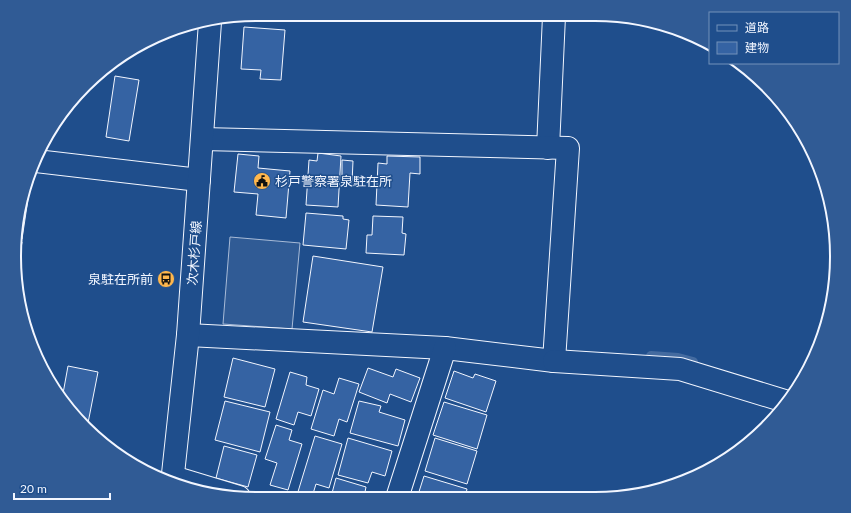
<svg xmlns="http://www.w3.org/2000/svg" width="851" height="513" font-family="Lato,'Noto Sans JP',sans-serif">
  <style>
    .built { fill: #305b95; stroke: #a8bbd7 }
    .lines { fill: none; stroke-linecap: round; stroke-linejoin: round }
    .stream { stroke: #446ba0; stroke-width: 10 }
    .building { fill: #3563a3; stroke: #f2f6ff }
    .minor-casing { stroke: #f2f6ff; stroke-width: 24 }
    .major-casing { stroke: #f2f6ff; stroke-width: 24 }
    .minor { stroke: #1f4e8c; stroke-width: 22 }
    .major { stroke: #1f4e8c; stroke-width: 22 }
    .labels { text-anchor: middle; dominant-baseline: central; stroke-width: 3; stroke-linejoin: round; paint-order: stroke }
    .poi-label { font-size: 13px; fill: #f2f6ff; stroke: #1f4e8c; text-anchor: start }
    .street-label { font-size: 13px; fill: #f2f6ff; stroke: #1f4e8c }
    .rim { fill: none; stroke: #f2f6ff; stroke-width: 2 }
  </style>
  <rect width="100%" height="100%" fill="#1f4e8c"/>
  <path class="built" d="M230,237L300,243L292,329L223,324Z"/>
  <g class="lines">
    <path class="stream" d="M651,356L678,358L693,362"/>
  </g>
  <g class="building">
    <path d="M244,27L285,30L281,80L260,79L261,70L241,69Z"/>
    <path d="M115,76L139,80L129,141L106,137Z"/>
    <path d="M318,153L341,156L338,207L306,205L309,160L317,161Z"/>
    <path d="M238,154L259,156L258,168L290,171L286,218L256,215L258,194L234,192Z"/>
    <path d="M387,156L420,157V174L410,173L408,207L376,205L378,163L387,164Z"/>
    <path d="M342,160L353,161L352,183H342Z"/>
    <path d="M24,199H28L22,239L17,238Z"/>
    <path d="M306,213L343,216V219L349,220L346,249L303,245Z"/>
    <path d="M373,216L403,217L402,233L406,234L404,255L366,253L367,235H372Z"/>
    <path d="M16,241L22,242L17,272L14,256Z"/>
    <path d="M313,256L383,267L372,332L303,322Z"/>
    <path d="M233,358L275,369L265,407L224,397Z"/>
    <path d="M68,366L98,372L88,423L83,422L62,399Z"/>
    <path d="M368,368L393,377L396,369L420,378L411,402L390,394L387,403L359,392Z"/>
    <path d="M454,371L473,378L475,374L496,381L486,412L445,398Z"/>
    <path d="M290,372L307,377L306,385L319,389L311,416L298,412L294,425L276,419Z"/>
    <path d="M339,378L359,384L347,422L339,419L334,436L311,429L323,390L334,394Z"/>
    <path d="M225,401L270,412L260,452L215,440Z"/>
    <path d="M359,401L381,406L379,412L405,420L398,446L350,433Z"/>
    <path d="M444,402L487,415L477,449L433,435Z"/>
    <path d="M276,425L292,430L289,440L302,444L288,490L270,485L277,463L265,459Z"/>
    <path d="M315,436L342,444L329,488L316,484L312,497H303L297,495Z"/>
    <path d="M348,438L392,451L385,476L372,472L368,483L338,475Z"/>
    <path d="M435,438L477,451L467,484L425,471Z"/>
    <path d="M224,446L257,455L248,487L216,478Z"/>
    <path d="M424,476L467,489L465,498H417Z"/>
    <path d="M336,478L366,487L364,497L367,498L331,497Z"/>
  </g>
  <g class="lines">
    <g class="minor-casing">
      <g id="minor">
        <path d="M548,148L554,16"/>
        <path d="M36,161L199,180"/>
        <path d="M188,335L445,348L554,361L568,148L202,139"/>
        <path d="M554,361L680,369L788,402"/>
        <path d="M173,477L239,497"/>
        <path d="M397,498L445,348"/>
      </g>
    </g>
    <g class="major-casing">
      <path id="major" d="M172,483L188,335L210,22"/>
    </g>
    <use href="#minor" class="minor"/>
    <use href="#major" class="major"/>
  </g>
  <defs>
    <g id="civic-disc" transform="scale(0.9)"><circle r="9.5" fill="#ffb74d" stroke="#1f4e8c"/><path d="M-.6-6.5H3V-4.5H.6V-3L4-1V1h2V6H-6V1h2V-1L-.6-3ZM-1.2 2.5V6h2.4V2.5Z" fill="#111"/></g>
    <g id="bus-disc" transform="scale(0.9)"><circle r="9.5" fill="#ffb74d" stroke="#1f4e8c"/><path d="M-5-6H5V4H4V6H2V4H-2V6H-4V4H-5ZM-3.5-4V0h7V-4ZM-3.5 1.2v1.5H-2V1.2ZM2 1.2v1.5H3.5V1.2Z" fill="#111"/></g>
  </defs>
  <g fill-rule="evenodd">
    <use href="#civic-disc" x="262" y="181"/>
    <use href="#bus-disc" x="166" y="279"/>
  </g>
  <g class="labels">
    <g class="poi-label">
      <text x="275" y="181">杉戸警察署泉駐在所</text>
      <text x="153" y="279" text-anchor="end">泉駐在所前</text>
    </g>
    <g class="street-label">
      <text transform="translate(194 253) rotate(-86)">次木杉戸線</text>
    </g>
  </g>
  <path d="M0 0H851V513H0ZM256 21H595A235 235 0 0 1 830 256V257A235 235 0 0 1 595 492H256A235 235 0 0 1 21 257V256A235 235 0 0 1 256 21Z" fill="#305b95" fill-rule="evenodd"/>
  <path class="rim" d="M256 21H595A235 235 0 0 1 830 256V257A235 235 0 0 1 595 492H256A235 235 0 0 1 21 257V256A235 235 0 0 1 256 21Z"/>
  <rect x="709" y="12" width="130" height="52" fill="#1f4e8c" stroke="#7391ba"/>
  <rect x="717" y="25" width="20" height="6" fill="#1f4e8c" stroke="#7391ba"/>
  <text x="745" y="32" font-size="12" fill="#f2f6ff">道路</text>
  <rect x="717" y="42" width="20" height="12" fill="#3563a3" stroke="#7391ba"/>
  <text x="745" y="52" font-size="12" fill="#f2f6ff">建物</text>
  <path d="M14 493v6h96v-6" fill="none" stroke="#f2f6ff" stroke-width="2"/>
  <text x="20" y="493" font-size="12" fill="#f2f6ff" stroke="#1f4e8c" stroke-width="3" paint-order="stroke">20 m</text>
</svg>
